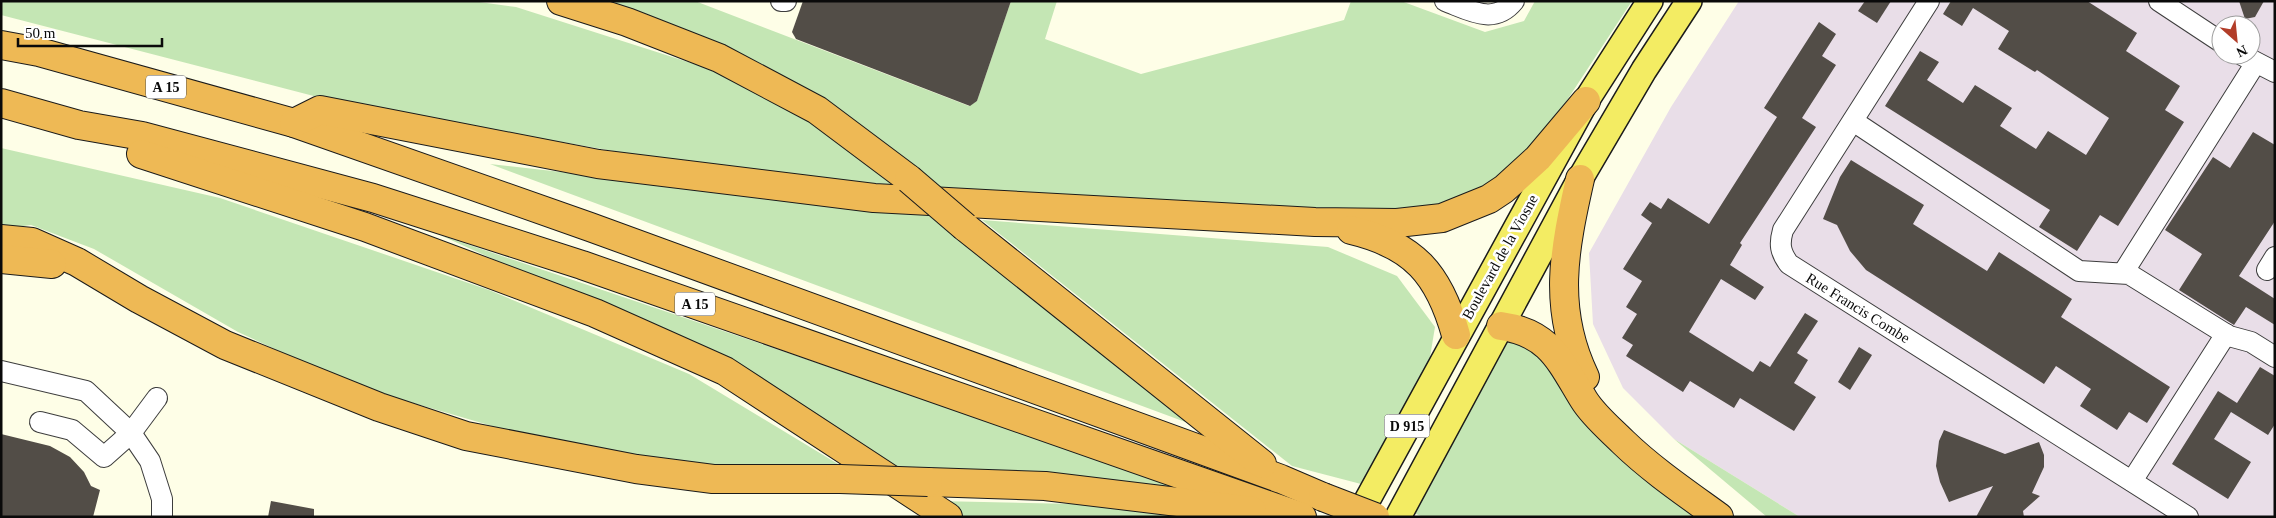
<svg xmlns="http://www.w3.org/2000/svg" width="2276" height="518" font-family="Georgia,serif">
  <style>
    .industrial { fill: #e9dee8; fill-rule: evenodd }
    .green { fill: #c4e6b4 }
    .building { fill: #524d47 }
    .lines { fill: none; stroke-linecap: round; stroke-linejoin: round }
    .minor-casing { stroke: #3d3d3d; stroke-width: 22 }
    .major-casing { stroke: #1b1b1b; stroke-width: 28 }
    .highway-casing { stroke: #1b1b1b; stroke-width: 30 }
    .minor { stroke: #fff; stroke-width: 20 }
    .major { stroke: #f3ec63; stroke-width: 25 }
    .highway { stroke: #eeb955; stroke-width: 28 }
    .highway-bridge-casing { stroke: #1b1b1b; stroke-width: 30; stroke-linecap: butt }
    .highway-bridge { stroke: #eeb955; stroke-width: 28 }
    .labels { text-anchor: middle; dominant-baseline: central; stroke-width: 5; stroke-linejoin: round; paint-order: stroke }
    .shield { fill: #fff; stroke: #545454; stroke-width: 1 }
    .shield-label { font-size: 14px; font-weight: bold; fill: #0a0a0a }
    .street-label { font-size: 15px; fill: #0a0a0a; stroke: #fff }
  </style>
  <rect width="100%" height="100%" fill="#fefee7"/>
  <path class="industrial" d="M1739,1H2275V517H1800L1674,439L1623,388L1593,324L1589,253L1671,107ZM2221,25H2251V55H2221Z"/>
  <g class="green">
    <path d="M1,1H472L516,7L713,70L834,134L897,187L742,174L568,143L383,114L1,15Z"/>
    <path d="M601,1H695L969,106L977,101L1011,1H1057L1045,39L1141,74L1344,20L1351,1H1401L1485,32L1524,21L1535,1H1632L1558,114L1531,148L1479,194L1421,214L946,192Z"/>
    <path d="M1,148L220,198L489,290L689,374L843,467L720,466L574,450L355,386L238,332L94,249L31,225L1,229Z"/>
    <path d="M490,164L926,213L1188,423Z"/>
    <path d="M982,220L1328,247L1397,276L1435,327L1429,363L1361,484L1292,466Z"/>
    <path d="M440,235L1210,496L892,467L733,368Z"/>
    <path d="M1506,336H1521L1695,517H1423L1409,511Z"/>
    <path d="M1674,439L1800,517H1767Z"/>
    <path d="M937,501L1125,505L1218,517H961Z"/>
  </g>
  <g class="building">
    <path d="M803,1H1011L977,101L970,106L796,39L792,32Z"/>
    <path d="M1865,1H1891L1877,23L1858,11Z"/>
    <path d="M1951,1H2087L2137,33L2126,51L2180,86L2165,110L2184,122L2118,226L2100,215L2077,251L2039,227L2050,210L1885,106L1920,51L1939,62L1927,80L1963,103L1975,85L2012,108L2000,126L2036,149L2048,131L2086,155L2109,118L2037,70L2035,72L1998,49L2009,31L1973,8L1962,26L1943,14Z"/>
    <path d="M2239,1H2264L2255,17L2245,19Z"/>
    <path d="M1819,22L1836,34L1822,56L1836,65L1802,118L1816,127L1740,243L1742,245L1730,265L1764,287L1755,300L1721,279L1689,332L1753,372L1760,361L1770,367L1805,313L1818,321L1797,353L1808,360L1794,383L1816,397L1794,431L1740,398L1734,408L1690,381L1683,392L1626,356L1633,345L1622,338L1637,314L1626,307L1642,281L1623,269L1652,223L1641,215L1650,202L1661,209L1668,198L1709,224L1777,117L1764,108Z"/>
    <path d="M2253,132L2275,145V221L2239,276L2275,299V325L2246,307L2234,325L2179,290L2202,254L2165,230L2213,157L2230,168Z"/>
    <path d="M1851,160L1924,205L1913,224L1987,271L1999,252L2072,299L2061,317L2170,387L2147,423L2129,412L2117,430L2080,406L2091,389L2056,366L2044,384L1866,270L1850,251L1837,225L1823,219L1840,177Z"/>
    <path d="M1859,347L1872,355L1850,390L1838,382Z"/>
    <path d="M2260,367L2275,376V424L2268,435L2231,412L2214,439L2251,462L2228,499L2172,464L2218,391L2237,403Z"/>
    <path d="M1944,430L2005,454L2039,442L2044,455V467L2032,493L2040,496L2023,511L2024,517H1976L1993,486L1949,502L1940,482L1936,466L1939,441Z"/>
    <path d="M1,434L50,446L70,457L84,472L91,486L100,490L93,517H1Z"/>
    <path d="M271,501L314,509V517H268Z"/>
  </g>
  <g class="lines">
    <g class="minor-casing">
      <g id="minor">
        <path d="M781,1H786"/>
        <path d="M1445,1C1469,10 1494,26 1514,1"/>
        <path d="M1929,1L1783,230C1779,244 1780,252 1789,264L2188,517"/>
        <path d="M2159,1L2221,42"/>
        <path d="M2242,55L2275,72"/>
        <path d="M1853,121L2079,271L2129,274L2229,336L2251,342L2275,357"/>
        <path d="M2267,270L2275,257"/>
        <path d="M2123,273L2255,64"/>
        <path d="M1,371L86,391L131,433L150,461L162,499V517"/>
        <path d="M40,422L72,430L104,457L131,433L157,398"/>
        <path d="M2132,481L2226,334"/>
      </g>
    </g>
    <g class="major-casing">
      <g id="major">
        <path d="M1358,517L1586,101L1650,1"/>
        <path d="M1398,517L1580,179L1644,70L1689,1"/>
      </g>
    </g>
    <g class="highway-casing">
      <g id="highway">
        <path d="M561,1L627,22L719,58L817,110L909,179"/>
        <path d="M1,45L39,52L294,123L590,227L1281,479L1323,497"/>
        <path d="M1,103L79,125L142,136L373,198L582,265L1302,517"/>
        <path d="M294,123L320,110L598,164L874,198L1315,222L1397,223L1442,218L1489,199L1504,189L1538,158L1586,101"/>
        <path d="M141,154L365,227L595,313L725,371L948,517"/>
        <path d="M1580,179C1564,250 1552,309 1585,377"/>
        <path d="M965,227L1262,464"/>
        <path d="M1351,230C1414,245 1439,274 1456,335"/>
        <path d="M1,239L32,242L77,262L139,299L225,345L379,407L466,436L636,469L713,479H840"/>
        <path d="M1,259L52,264"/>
        <path d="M1501,326C1550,333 1560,361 1584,400C1594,416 1610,429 1623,442C1652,470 1686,493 1719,517"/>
        <path d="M928,482L1045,486L1252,511"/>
      </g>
    </g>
    <use href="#minor" class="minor"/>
    <use href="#major" class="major"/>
    <use href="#highway" class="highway"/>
    <g class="highway-bridge-casing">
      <g id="highway-bridge">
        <path d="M909,179L965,227"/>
        <path d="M840,479L928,482"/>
        <path d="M1323,497L1375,517"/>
      </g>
    </g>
    <use href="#highway-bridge" class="highway-bridge"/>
  </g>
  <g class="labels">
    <g class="shield">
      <rect x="146" y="75.5" width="40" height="23" rx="4"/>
      <rect x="675" y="292.5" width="40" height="23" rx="4"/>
      <rect x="1384.5" y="414.5" width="45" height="23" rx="4"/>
    </g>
    <g class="shield-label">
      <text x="166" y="87">A 15</text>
      <text x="695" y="304">A 15</text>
      <text x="1407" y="426">D 915</text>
    </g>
    <g class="street-label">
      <text transform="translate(1500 257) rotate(-61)">Boulevard de la Viosne</text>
      <text transform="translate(1858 308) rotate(32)">Rue Francis Combe</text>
    </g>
  </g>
  <rect width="2276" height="518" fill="none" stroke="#0a0a0a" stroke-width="5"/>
  <g transform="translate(2236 40) rotate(153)"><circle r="24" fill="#ffffff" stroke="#9d9d9d"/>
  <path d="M0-4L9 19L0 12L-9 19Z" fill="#b23d29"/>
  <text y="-8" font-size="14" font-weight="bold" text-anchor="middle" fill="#0a0a0a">N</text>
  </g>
  <path d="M18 38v8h144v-8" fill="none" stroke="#0a0a0a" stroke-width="2.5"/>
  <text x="25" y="38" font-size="15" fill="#0a0a0a" stroke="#ffffff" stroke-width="4" paint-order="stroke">50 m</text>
</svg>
